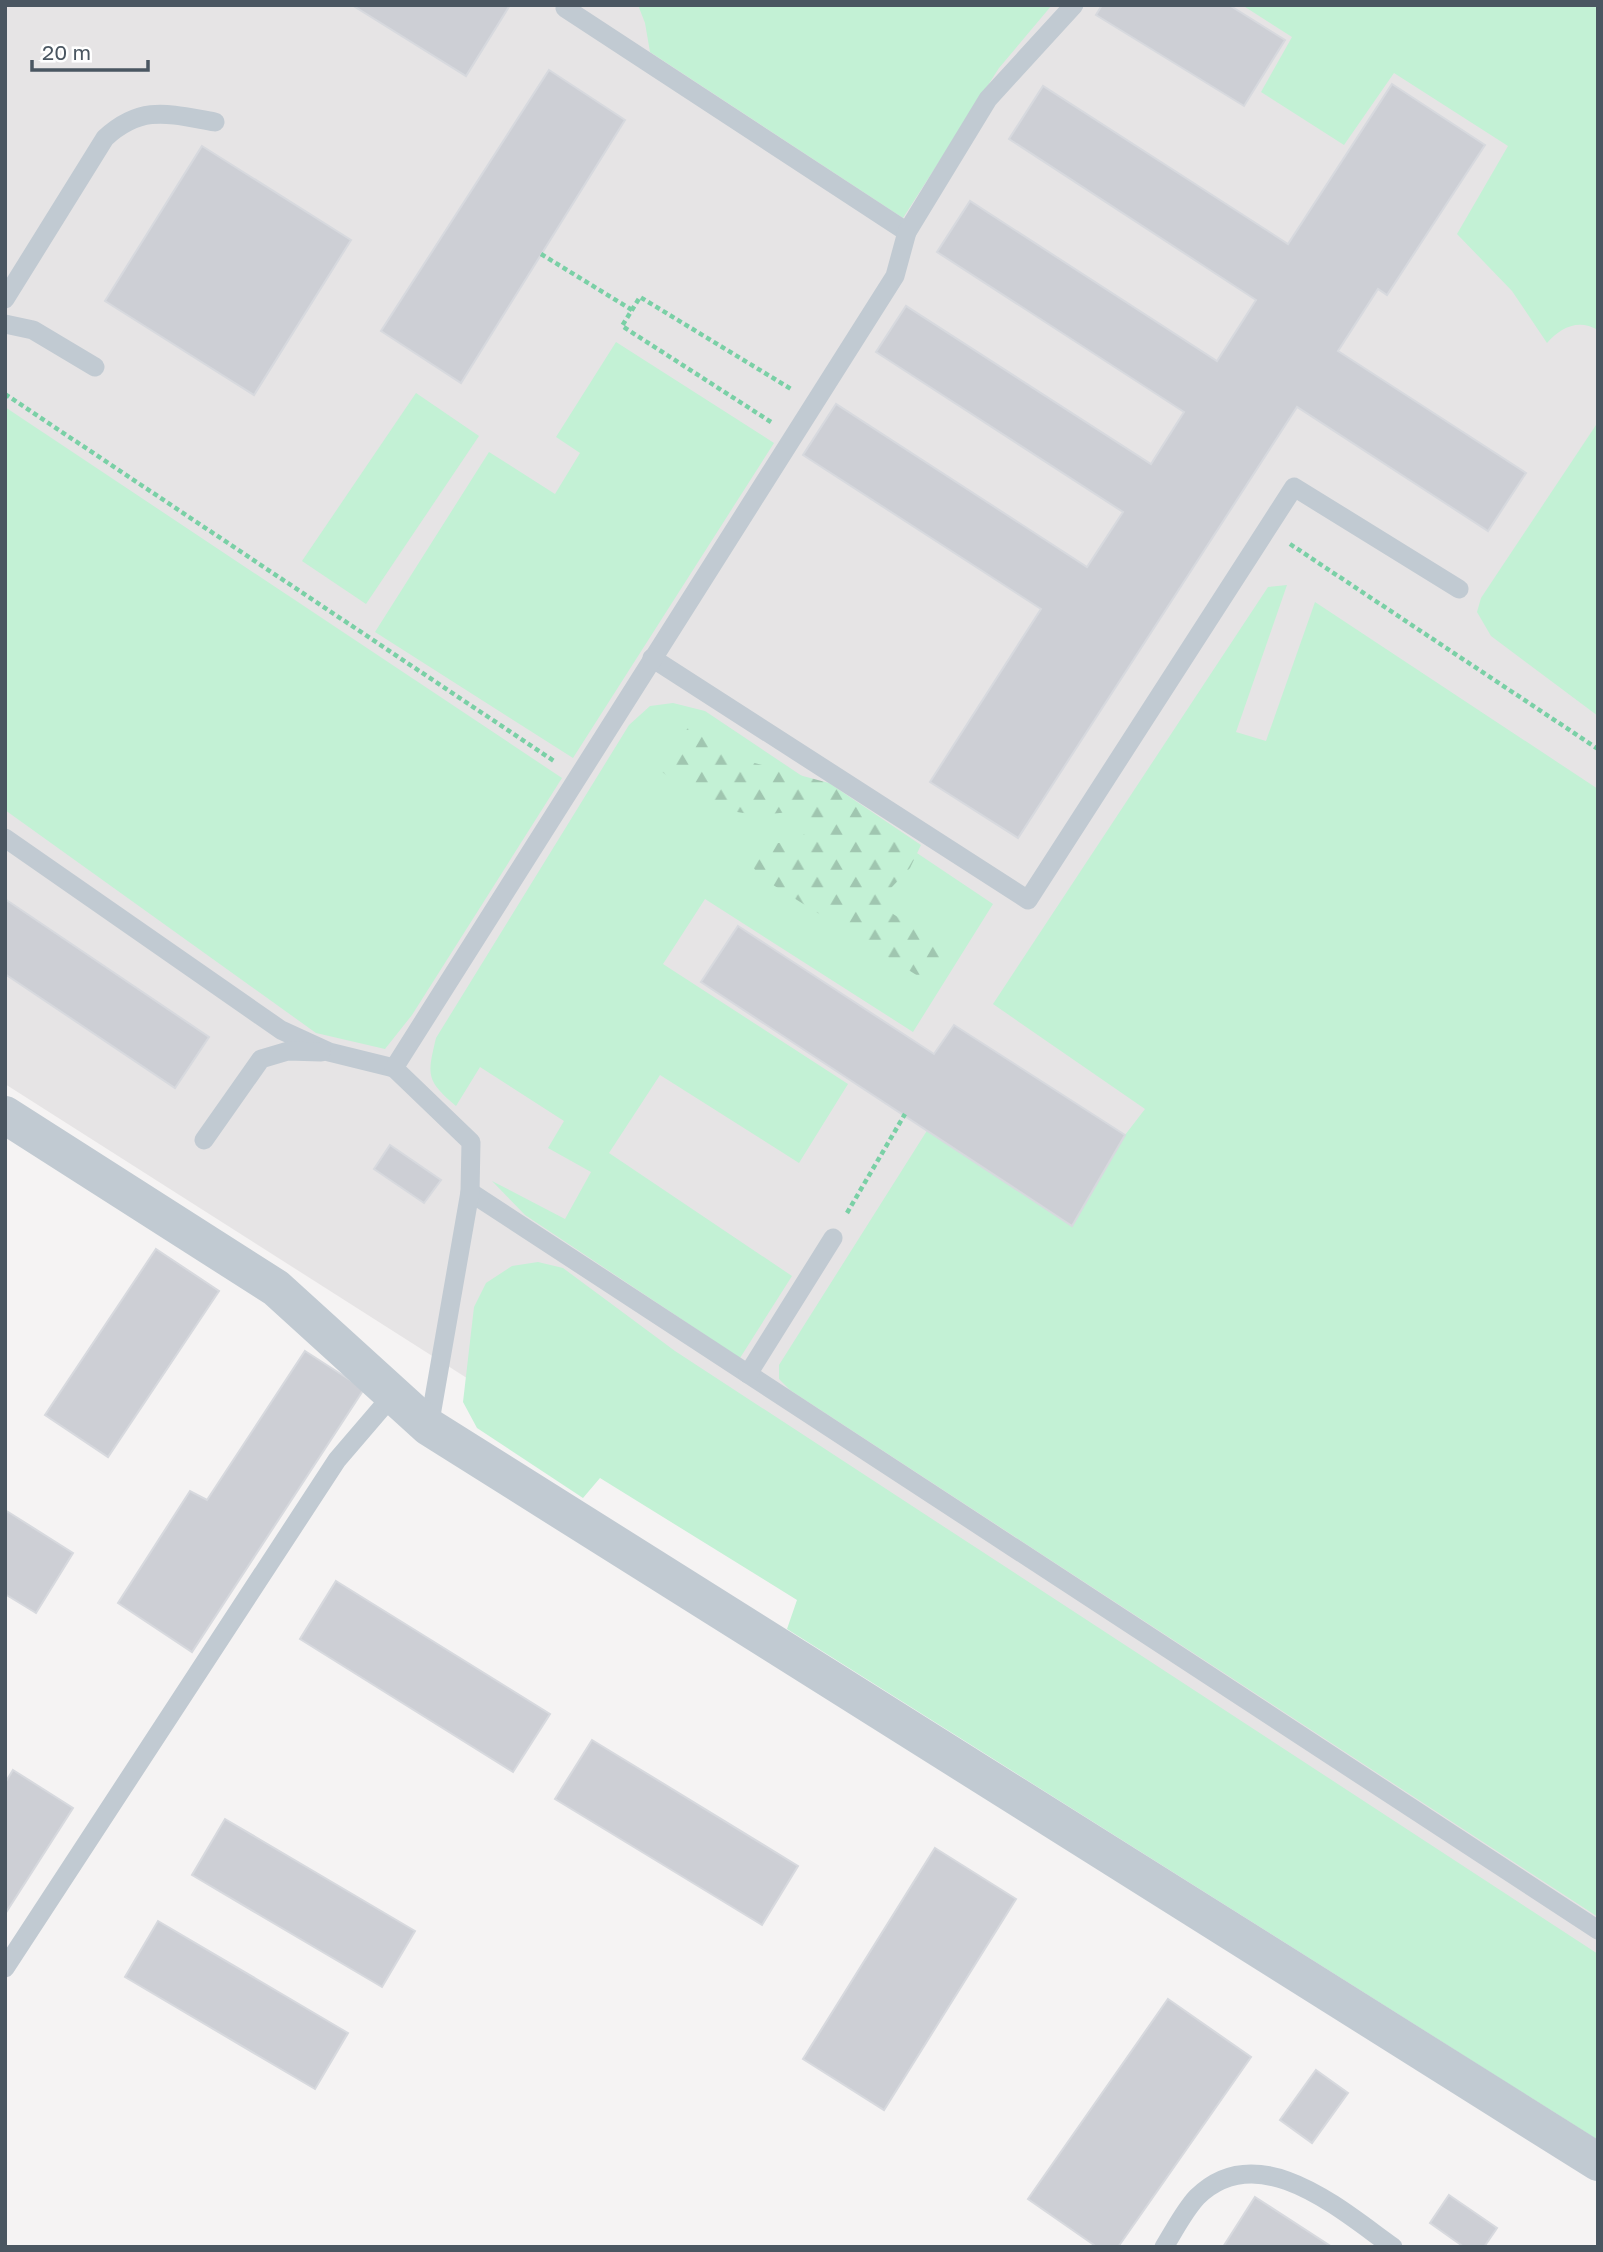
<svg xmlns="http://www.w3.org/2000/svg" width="1603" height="2252" font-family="'Golos Text',sans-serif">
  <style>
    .education { fill: #e6e4e5 }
    .green { fill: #c3f1d5 }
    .forest { fill: url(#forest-firs) }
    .building { fill: #cdcfd5; stroke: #d7d9de; stroke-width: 2 }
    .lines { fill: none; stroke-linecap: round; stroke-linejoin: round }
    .path { stroke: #7ad0a6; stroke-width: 4.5; stroke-dasharray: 5 3.5; stroke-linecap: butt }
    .service { stroke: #c1cad2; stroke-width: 19 }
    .minor { stroke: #c1cad2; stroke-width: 38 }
  </style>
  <defs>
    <pattern id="forest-firs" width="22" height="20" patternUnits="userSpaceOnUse" patternTransform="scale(1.75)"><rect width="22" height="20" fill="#c3f1d5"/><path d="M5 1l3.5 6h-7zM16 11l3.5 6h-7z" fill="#a0c6b0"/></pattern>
  </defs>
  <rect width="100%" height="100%" fill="#f5f3f3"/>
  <path class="education" d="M5,5H1598V2098L5,1084Z"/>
  <g class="green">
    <path d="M638,5H1052L999,68L903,218L650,52L645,23Z"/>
    <path d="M1242,5H1598V330C1578,318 1560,328 1547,343L1512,291L1457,234L1508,146L1394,73L1344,145L1261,92L1292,37Z"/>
    <path d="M616,342L774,443L573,758L375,632L489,452L555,494L580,453L556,437Z"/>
    <path d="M416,393L479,436L366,604L302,561Z"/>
    <path d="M5,407L562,778L412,1015L385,1049L316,1033L5,810Z"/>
    <path d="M1598,422V716L1491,636L1477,612L1481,598Z"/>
    <path d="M1287,585L1236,732L1266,741L1315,602L1598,789V1917L790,1390L779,1379V1365L928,1129L1125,1135L1145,1109L993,1004L1268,587Z"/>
    <path d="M673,703L705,711L993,904L913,1032L705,899L663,964L848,1084L799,1163L660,1075L609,1153L792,1276L740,1358L525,1215L492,1181L565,1219L591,1172L548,1148L564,1121L480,1067L456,1106C426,1080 427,1076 436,1038L629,725L650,706Z"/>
    <path d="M538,1262L563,1268L675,1351L1598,1954V2140L787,1629L797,1600L600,1478L583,1498L477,1428L463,1402L474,1307L486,1283L512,1266Z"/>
  </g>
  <path class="forest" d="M689,727L722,740L736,758L829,783L921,845L910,868L891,888L890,912L938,943L941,964L918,976L762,878L746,859L764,843H800L809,822L800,810C739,821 708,810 661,771L665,754Z"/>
  <g class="building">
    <path d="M352,5H510L466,76Z"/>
    <path d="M1102,5H1229L1285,40L1244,106L1096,15Z"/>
    <path d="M549,70L625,120L461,383L381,331Z"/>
    <path d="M1392,84L1485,145L1387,295L1378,289L1338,351L1526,473L1488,531L1297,407L1018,838L930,782L1041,609L803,455L836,404L1087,567L1123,512L876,352L906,306L1151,464L1184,412L937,252L970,201L1217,361L1256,300L1009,139L1043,86L1288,244Z"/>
    <path d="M202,146L351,240L254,395L105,301Z"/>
    <path d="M5,899L209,1037L175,1088L5,974Z"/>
    <path d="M738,926L934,1054L954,1025L1125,1135L1072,1226L701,982Z"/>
    <path d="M390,1145L441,1180L424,1203L374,1169Z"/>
    <path d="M156,1249L219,1291L108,1457L45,1415Z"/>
    <path d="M305,1351L364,1389L192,1652L118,1603L190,1491L207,1500Z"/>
    <path d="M5,1510L73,1553L36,1613L5,1594Z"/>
    <path d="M336,1581L550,1714L513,1772L300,1639Z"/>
    <path d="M592,1740L798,1866L762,1925L555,1799Z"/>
    <path d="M13,1770L73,1808L5,1914V1783Z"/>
    <path d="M225,1819L415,1931L382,1987L192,1875Z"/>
    <path d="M935,1848L1016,1899L884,2110L803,2059Z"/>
    <path d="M158,1921L348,2033L315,2089L125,1977Z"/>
    <path d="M1168,1999L1251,2057L1118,2247H1097L1028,2199Z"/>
    <path d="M1316,2070L1348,2093L1312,2143L1280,2120Z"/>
    <path d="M1449,2195L1497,2228L1484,2247H1464L1430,2223Z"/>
    <path d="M1255,2197L1332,2247H1223Z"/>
  </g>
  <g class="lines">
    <g class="path">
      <path d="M541,254L632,310"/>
      <path d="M5,394L554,761"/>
      <path d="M771,422L622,326L640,297L791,389"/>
      <path d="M1290,544L1598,749"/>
      <path d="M847,1213L905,1114"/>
    </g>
    <g class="service">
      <path d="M565,8L907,232"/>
      <path d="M5,299L105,138C142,104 169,114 215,122"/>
      <path d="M5,324L33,330L95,367"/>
      <path d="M652,658L1028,900L1294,487L1459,589"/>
      <path d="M5,838L281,1030L329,1052L394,1068"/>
      <path d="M204,1140L261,1059L288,1051L321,1052"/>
      <path d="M470,1192L1598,1930"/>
      <path d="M748,1374L833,1238"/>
      <path d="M429,1427L470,1192L471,1142L394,1068L895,276L907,232L988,99L1074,5"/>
      <path d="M5,1968L337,1460L385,1404L403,1402"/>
      <path d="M1164,2247C1174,2231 1184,2211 1197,2197C1259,2136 1342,2211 1393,2247"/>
    </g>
    <path class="minor" d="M5,1115L276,1288L429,1427L1598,2162"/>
  </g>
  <rect width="1603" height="2252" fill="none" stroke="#4a5661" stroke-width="14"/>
  <path d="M32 60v10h116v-10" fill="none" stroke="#4a5661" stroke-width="3.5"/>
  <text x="42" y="60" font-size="21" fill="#4a5661" stroke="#ffffff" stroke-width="5" paint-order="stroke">20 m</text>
</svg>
